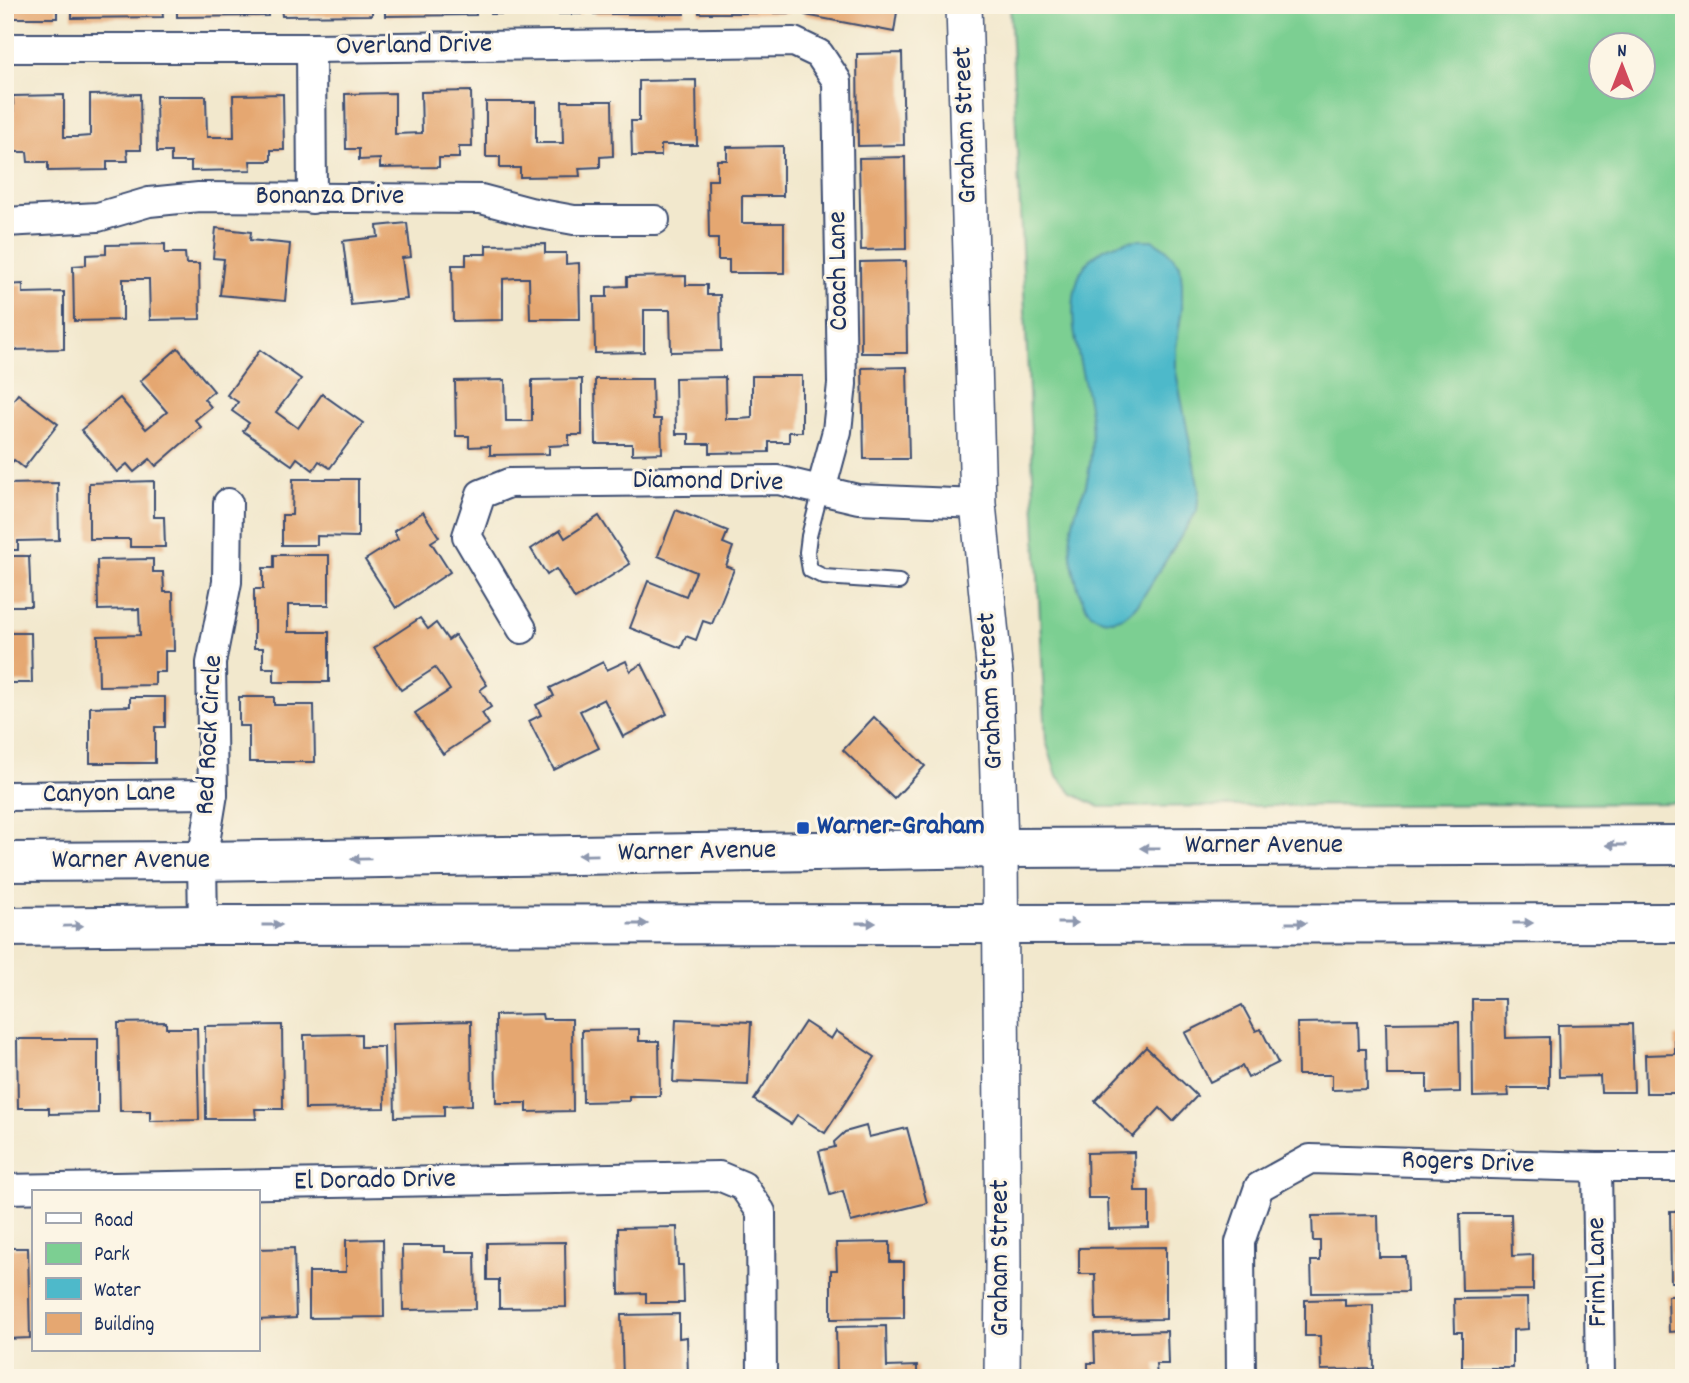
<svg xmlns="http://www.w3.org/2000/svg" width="1689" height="1383" font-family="Dekko,sans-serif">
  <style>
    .green { fill: #7ccf92; stroke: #4c7f78; stroke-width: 2; fill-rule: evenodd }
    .water { fill: #4eb9ca; stroke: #347494; stroke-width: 2 }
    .building { fill: #e5a771 }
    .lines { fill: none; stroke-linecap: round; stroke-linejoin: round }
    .service-casing { stroke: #3b4b6f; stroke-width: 18 }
    .minor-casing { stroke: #3b4b6f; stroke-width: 32 }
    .tertiary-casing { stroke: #3b4b6f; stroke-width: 38 }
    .primary-casing { stroke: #3b4b6f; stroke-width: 42 }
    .service { stroke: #fff; stroke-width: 14 }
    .minor { stroke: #fff; stroke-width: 28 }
    .tertiary { stroke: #fff; stroke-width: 35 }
    .primary { stroke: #fff; stroke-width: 38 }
    .oneway { fill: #8d97ae }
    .transit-dot { fill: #1a4fb4; stroke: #fcf5e5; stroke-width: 2.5 }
    .labels { text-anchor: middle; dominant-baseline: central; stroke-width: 6; stroke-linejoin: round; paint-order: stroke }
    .street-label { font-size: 28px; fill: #1b2f5e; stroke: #fcf5e5 }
    .transit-label { font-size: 28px; font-weight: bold; fill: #164399; stroke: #fcf5e5; text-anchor: start }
  </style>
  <rect width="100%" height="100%" fill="#fcf5e5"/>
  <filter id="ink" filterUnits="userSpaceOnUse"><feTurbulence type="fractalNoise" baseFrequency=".0143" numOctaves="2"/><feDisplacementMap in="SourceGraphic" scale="14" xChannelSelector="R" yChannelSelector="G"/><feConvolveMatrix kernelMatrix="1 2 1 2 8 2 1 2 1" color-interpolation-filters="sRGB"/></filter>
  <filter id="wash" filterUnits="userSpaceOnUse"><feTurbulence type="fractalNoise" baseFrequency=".00686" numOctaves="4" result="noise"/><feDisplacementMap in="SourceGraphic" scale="28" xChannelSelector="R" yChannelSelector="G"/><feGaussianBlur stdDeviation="1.57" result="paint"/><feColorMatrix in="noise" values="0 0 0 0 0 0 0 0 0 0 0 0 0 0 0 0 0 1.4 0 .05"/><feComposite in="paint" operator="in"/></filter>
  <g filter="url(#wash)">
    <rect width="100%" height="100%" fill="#f2e8cd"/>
    <path class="green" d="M1010,5H1684V803L1100,807L1073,794L1057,776L1046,741ZM1602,46H1644V88H1602Z"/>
    <path class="water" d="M1136,240H1152L1166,249L1180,265L1182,284V308L1176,348V372L1199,490L1197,511L1139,603C1129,614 1119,623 1103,619C1100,618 1096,617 1093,615C1078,603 1068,553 1071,535C1072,523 1076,510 1080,499C1082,494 1085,490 1086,485C1091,464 1093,442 1091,421C1087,376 1063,325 1078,279C1087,253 1111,243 1136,240Z"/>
    <g id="blocks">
      <g class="building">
        <rect x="5" y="5" width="52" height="13"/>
        <path d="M72,5H162L163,17L72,18Z"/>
        <path d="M177,5H268V16L177,17Z"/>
        <path d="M281,5H372V15L282,16Z"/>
        <path d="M385,5H476V15L385,16Z"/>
        <path d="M490,5H581V14H491Z"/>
        <rect x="594" y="5" width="90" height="9"/>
        <rect x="699" y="5" width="90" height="8"/>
        <path d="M806,5H898L894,32L805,15Z"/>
        <path d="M902,53L904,145L858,146L857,54Z"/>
        <path d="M696,80L697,145H661V156H632L631,121H639V81Z"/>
        <path d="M471,91L472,147H459V158H439V167L380,168V159L359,160V149H346L345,94L395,93V134L422,133L421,92Z"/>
        <path d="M140,94L141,150H127L128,161H107V170L48,171V162H28L27,152H14L13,96L64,95V137H77L90,136V95Z"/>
        <path d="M283,94L284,150H271V161H250L251,170L191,171V162H171V152H157L156,96H206L207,137H234L233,95Z"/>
        <path d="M562,101H612L613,156L600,157V167L579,168L580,176L520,177V168H500V157H486V102H536V143H563Z"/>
        <path d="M783,146V196H742V223H784V273H729V260H718V239H709L708,180H717V160H727V147Z"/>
        <path d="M905,157L906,249L861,250L859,158Z"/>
        <path d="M407,223L411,257L402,258L407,299L351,305L343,241L378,237L377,226Z"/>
        <path d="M216,228L251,232L250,240L290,244L285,301L220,295L224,259L213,258Z"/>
        <path d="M165,244V253H185L186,264H199L200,319L150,320L149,279H123V320L74,321L73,266L86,265V255L106,254V245Z"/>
        <path d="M545,244V253H566V264L579,263L580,319H530L529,278H516L503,279V320L453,321L452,265H466V254H486V245Z"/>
        <path d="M906,261L907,353H861L860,262Z"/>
        <path d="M686,276V285H707V295H720L721,351L671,352L670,310H644V352L595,353L594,297H607V287L627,286V277Z"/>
        <path d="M23,284V293L64,292V349L5,350V285Z"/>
        <path d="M178,348L214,391L204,399L211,407L195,420L201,427L156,466L150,459L134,472L127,464L117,472L81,430L120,398L146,429L156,421L167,412L140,381Z"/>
        <path d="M260,350L301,379L276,412L298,428L322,394L363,423L330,468L319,461L313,470L297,458L292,465L243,431L249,423L232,411L238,402L227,395Z"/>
        <path d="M907,367L909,459H864L862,368Z"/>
        <path d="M752,376H802V432H789V442H769V452L710,453V444H689V434H676L675,378L725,377L726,419H739L752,418Z"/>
        <path d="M582,379V435H569V445L549,446V454L490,455V446L469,447V436H456L455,381L505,380L506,421H532V380Z"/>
        <path d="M595,379H652L653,419H661L662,453L632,454V444H596Z"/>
        <path d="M18,394L58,424L24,468L14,460L7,468L5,467V411Z"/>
        <path d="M293,479H358V537L317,536V545H282V515H292Z"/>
        <path d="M154,481V517H164L165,547H130V539H89V483Z"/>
        <path d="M58,483L59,540L18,541V550H5V484Z"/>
        <path d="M676,510L728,531L723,543L733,547L726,566L734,569L712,624L703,621L696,640L686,636L681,648L630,628L648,581L686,596L696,572L658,556Z"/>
        <path d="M423,512L439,537L431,542L450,572L396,608L365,560L398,539L394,531Z"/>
        <path d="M599,516L630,564L575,599L556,569L547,575L531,549L560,530L565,538Z"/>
        <path d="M274,555H329V605H288V632H329V682H274V668H263V648H254V589H263V568H274Z"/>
        <path d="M5,556H29L31,606H5Z"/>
        <path d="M153,559V572H163L164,592H173L174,651H165V672H155V685L99,686L98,636L140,635L139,609L98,610L97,560Z"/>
        <path d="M420,618L428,629L436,623L448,640L455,635L487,685L480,690L491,707L482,713L489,724L443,754L415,713L450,690L443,679L435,668L401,690L374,648Z"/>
        <path d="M5,633H31L32,683H5Z"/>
        <path d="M626,661L630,671L642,664L667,714L623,737L604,699L580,711L599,748L554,770L529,721L541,715L536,705L554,696L550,688L577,675L603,662L607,670Z"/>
        <path d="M130,697H165V727H155V763H90V707L130,706Z"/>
        <path d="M239,697H274V705H314L315,762H249V726H239Z"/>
        <path d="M874,717L925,766L894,799L843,750Z"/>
        <path d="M1472,999H1505L1506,1038L1549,1037V1088H1508L1509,1096L1473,1097Z"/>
        <path d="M1242,1005L1256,1031L1261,1029L1278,1063L1248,1078L1242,1066L1210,1082L1185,1033Z"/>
        <path d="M542,1014L543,1019H572L573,1111L527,1112V1103H496L495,1015Z"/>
        <path d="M676,1019L751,1022L748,1085L673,1082Z"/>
        <path d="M471,1021L472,1105L444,1106V1116L395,1117L393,1023Z"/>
        <path d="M166,1022V1028H197L199,1120L150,1121V1111H120L118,1023Z"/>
        <path d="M805,1022L831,1039L836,1031L875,1057L825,1133L797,1115L791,1124L754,1100Z"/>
        <path d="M1358,1022L1359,1049H1366L1367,1089L1332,1090V1075H1298L1297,1023Z"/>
        <path d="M1459,1022L1460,1092L1427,1093V1075H1387L1386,1023Z"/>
        <path d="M1632,1024L1634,1092H1601L1600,1076L1559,1077L1558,1025Z"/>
        <path d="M282,1025L283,1109H255L256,1119H206L205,1026Z"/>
        <path d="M639,1029V1041H659L660,1096H629V1101L583,1102L582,1030Z"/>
        <path d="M361,1034V1047H384L385,1108L305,1109L304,1035Z"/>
        <path d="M1684,1036V1085H1679V1093H1646L1645,1055L1675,1054V1037Z"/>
        <path d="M17,1039H98V1113L49,1114V1108H18Z"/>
        <path d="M1146,1047L1197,1096L1173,1121L1160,1108L1133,1137L1095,1101Z"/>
        <path d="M866,1126L869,1137L907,1128L927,1203L851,1222L843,1191L830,1195L819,1151L835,1147L834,1142L845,1132Z"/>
        <path d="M1134,1152L1135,1191H1149V1228L1109,1229L1108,1198H1088L1087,1153Z"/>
        <path d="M1670,1211H1684V1282H1671Z"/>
        <path d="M1460,1214H1511L1512,1256L1533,1255V1290L1462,1291Z"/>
        <path d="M1378,1215L1379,1257H1406L1407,1292L1312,1293L1311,1261H1320V1241H1313L1312,1216Z"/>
        <path d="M677,1227L678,1265H683L684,1303H646V1293L619,1294L618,1228Z"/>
        <path d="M383,1239L384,1317L309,1318V1272H346V1240Z"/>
        <path d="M565,1242L566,1307L499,1308V1280H487V1243Z"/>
        <path d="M890,1242V1262H904V1318L831,1319V1270H837L836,1243Z"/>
        <path d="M402,1246H445V1252H475L476,1309L403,1310Z"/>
        <path d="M1166,1247V1319L1096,1320L1095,1274H1079V1248Z"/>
        <path d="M5,1248H28L30,1338L5,1339Z"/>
        <path d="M294,1248L296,1318L257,1320V1249Z"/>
        <path d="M1668,1296H1678V1299H1684V1331L1669,1332Z"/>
        <path d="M1527,1298L1528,1329L1513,1330V1368H1462V1332H1455L1454,1299Z"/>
        <path d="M1345,1299V1306L1373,1305L1374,1369L1321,1370L1320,1336H1305V1300Z"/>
        <path d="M679,1314V1338L687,1337L688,1378H623L621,1315Z"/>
        <path d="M886,1326L887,1367L917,1366V1378H837L836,1327Z"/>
        <path d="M1167,1331L1168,1364H1156L1157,1378H1088V1363H1095L1094,1333Z"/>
      </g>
    </g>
  </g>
  <g filter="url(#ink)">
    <use href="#blocks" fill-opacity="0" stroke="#3b4b6f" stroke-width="2"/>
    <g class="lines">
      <g class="service-casing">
        <path id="service" d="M821,490L809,536L807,552L810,570L824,577L899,582"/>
      </g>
      <g class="minor-casing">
        <g id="minor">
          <path d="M5,48H311L794,42L819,54L837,81L842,384L837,431L821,490"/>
          <path d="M311,48L312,199"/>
          <path d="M5,222L98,217L149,202L199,197L481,199L530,212L574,220H655"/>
          <path d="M522,629L467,536L481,494L509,483L778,480L858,499L978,504"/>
          <path d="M5,796L213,794"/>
          <path d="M203,925L202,861L213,794L211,663L227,582L228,503"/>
          <path d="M1597,1167L1600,1378"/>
          <path d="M5,1189L719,1176L743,1186L761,1212L762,1378"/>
          <path d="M1241,1378L1240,1242L1259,1187L1310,1159L1597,1167H1684"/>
        </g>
      </g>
      <g class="tertiary-casing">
        <path id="tertiary" d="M964,5L978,504L995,675L1000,848L1003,1264L1002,1378"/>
      </g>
      <g class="primary-casing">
        <g id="primary">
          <path d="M5,862L202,861L1000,848L1684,845"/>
          <path d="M5,927L203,925L1684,923"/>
        </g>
      </g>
      <use href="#service" class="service"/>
      <use href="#minor" class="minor"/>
      <use href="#tertiary" class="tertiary"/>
      <use href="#primary" class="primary"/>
    </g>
    <defs><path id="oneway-solid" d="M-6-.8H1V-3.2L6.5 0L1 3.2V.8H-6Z" transform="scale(1.75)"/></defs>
    <g class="oneway">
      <use href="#oneway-solid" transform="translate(1616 845) rotate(180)"/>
      <use href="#oneway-solid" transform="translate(1150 848) rotate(180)"/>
      <use href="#oneway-solid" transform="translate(588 855) rotate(179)"/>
      <use href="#oneway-solid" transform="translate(361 859) rotate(179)"/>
      <use href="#oneway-solid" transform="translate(866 923)"/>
      <use href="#oneway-solid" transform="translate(1068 923)"/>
      <use href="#oneway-solid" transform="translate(1296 923)"/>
      <use href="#oneway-solid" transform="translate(1523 923)"/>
      <use href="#oneway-solid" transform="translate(638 924)"/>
      <use href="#oneway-solid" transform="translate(272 925)"/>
      <use href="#oneway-solid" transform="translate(73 926) rotate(-1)"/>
    </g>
  </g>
  <rect class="transit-dot" x="796" y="821" width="14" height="14" rx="3.5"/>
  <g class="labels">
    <g class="street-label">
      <text transform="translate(414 47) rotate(-1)">Overland Drive</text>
      <text transform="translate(967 125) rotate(-92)">Graham Street</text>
      <text x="330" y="198">Bonanza Drive</text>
      <text transform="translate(840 271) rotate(-91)">Coach Lane</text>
      <text transform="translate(708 483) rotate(1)">Diamond Drive</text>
      <text transform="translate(992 691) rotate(-93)">Graham Street</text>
      <text transform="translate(211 735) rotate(-87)">Red Rock Circle</text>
      <text transform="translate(109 795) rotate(-1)">Canyon Lane</text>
      <text x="1264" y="847">Warner Avenue</text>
      <text transform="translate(697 853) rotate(-1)">Warner Avenue</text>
      <text x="131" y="862">Warner Avenue</text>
      <text transform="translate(1468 1164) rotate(2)">Rogers Drive</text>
      <text transform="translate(375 1182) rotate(-1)">El Dorado Drive</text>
      <text transform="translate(1002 1258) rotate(-90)">Graham Street</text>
      <text transform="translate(1599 1272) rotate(-91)">Friml Lane</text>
    </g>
    <g class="transit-label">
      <text x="817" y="828">Warner-Graham</text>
    </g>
  </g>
  <rect width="1689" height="1383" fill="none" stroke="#fcf5e5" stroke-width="28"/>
  <rect x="32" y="1190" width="228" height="161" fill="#fcf5e5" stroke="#a2a6af" stroke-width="2"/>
  <rect x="46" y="1213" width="35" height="10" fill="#ffffff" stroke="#a2a6af" stroke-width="2"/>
  <text x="94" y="1226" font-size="21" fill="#1b2f5e">Road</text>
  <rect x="46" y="1243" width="35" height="21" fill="#7ccf92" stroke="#a2a6af" stroke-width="2"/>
  <text x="94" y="1260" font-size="21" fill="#1b2f5e">Park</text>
  <rect x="46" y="1278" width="35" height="21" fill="#4eb9ca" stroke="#a2a6af" stroke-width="2"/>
  <text x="94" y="1296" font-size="21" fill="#1b2f5e">Water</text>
  <rect x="46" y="1313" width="35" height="21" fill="#e5a771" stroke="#a2a6af" stroke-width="2"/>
  <text x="94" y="1330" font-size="21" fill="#1b2f5e">Building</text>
  <g transform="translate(1622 66)"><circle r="33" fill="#fcf5e5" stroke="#a2a6af" stroke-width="2"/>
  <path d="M0-5L12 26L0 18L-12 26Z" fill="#d1495b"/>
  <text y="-10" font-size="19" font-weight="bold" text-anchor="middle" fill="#1b2f5e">N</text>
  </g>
</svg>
